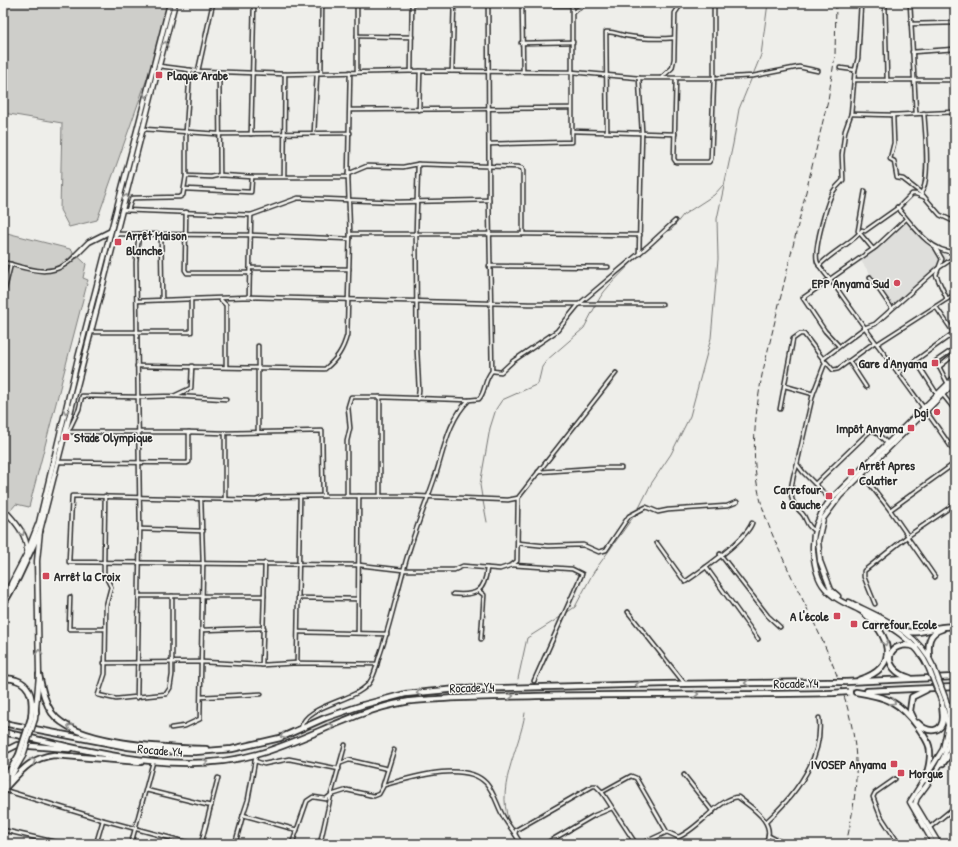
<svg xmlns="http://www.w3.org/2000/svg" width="958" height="847" font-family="'Patrick Hand',sans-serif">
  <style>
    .built { fill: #dededb }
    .green { fill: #cececa; stroke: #7c7c7a }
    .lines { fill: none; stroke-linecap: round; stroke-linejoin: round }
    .stream { stroke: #757573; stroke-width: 1 }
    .street-casing { stroke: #2b2b2b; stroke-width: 5.5 }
    .primary-casing { stroke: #2b2b2b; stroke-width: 7 }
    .highway-casing { stroke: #2b2b2b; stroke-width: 8 }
    .street { stroke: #f6f6f2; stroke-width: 2.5 }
    .primary { stroke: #f6f6f2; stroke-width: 4 }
    .highway { stroke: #f6f6f2; stroke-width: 4.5 }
    .rail { stroke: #2b2b2b; stroke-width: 1; stroke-dasharray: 6 3; stroke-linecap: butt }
    .primary-bridge-casing { stroke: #2b2b2b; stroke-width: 7; stroke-linecap: butt }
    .highway-bridge-casing { stroke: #2b2b2b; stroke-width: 8; stroke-linecap: butt }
    .primary-bridge { stroke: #f6f6f2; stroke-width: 4 }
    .highway-bridge { stroke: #f6f6f2; stroke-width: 4.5 }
    .oneway { stroke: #90908e }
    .poi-dot { fill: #d1495b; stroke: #f6f6f2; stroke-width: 1.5 }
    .labels { text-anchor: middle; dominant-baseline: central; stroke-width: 3; stroke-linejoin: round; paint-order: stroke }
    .poi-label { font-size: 13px; font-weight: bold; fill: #2b2b2b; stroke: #f6f6f2; text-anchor: start }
    .street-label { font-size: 13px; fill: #2b2b2b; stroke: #f6f6f2 }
  </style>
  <rect width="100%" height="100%" fill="#eeeeea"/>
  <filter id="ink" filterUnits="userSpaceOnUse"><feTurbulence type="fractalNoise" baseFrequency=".025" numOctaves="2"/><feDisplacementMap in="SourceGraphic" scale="8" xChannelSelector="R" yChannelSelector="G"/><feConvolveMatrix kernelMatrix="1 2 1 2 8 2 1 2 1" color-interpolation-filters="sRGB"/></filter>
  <g filter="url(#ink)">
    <path class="built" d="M906,223L948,258L892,305L861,261Z"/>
    <g class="green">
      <path d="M3,3H169L157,50L97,220L69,227L60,210L62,123L3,113Z"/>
      <path d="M3,232L70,249L86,264L83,278L88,280L29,507L16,504L5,517H3Z"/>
    </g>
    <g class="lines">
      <g class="stream">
        <path d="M661,235L672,229L683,215L714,195L723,185"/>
        <path d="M642,249L651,241"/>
        <path d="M597,303C605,286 624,273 635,258"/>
        <path d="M482,497L480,485L490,428L496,409L502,400L538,384L542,367L547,360L584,328L596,305"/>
        <path d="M483,501L487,522"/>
        <path d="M638,510L651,484L671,454L690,416L711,338L718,259L717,219L733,144L739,109L761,55L768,3"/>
        <path d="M566,613L575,607L593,573L636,513"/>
        <path d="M518,679L527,638L562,616"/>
        <path d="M512,828C492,790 520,750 525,713"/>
      </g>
      <g class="street-casing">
        <g id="street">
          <path d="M357,3V72"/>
          <path d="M409,3L572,5"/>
          <path d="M702,3H714"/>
          <path d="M714,3V78L753,76L799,67L818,71"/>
          <path d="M861,3L858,58L855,70L851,114L845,131L842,155L843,180C841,183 837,186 835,189C827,199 814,249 817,261C818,267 834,283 838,290C876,345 918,397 955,453"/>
          <path d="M885,3L887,81"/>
          <path d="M910,3L916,113"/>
          <path d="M522,5L523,71"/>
          <path d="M573,12L588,3"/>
          <path d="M911,24L955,23"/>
          <path d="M357,36L412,37"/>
          <path d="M521,43L573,42"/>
          <path d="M912,52L955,49"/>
          <path d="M159,66L198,71L285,74L420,71L572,72L639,78H714L711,159L709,162H676L674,159L676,78"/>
          <path d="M840,68L855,70"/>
          <path d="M198,71L213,3"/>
          <path d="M411,71L412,3"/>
          <path d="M452,71L454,3"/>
          <path d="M219,72L220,175"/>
          <path d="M321,73L322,3"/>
          <path d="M662,77L672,68L674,59L675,13L682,3"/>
          <path d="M639,78L642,132L639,254"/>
          <path d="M855,80H955"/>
          <path d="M350,110L571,108"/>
          <path d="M419,110L420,71"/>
          <path d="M955,112V131"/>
          <path d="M924,113C925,129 931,182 921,193L940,215L955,222"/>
          <path d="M851,114L893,115L955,112"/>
          <path d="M893,115L894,143L890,159L894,161L897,178L903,179L921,193"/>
          <path d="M143,129L218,134L350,133"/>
          <path d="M572,131L675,134"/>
          <path d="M607,131L606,32C614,31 619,35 627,36C643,39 658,39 674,38"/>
          <path d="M314,133L317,73"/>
          <path d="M251,134L254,3"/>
          <path d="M489,144L572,142V3"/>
          <path d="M348,174L367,166L403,167L418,164L518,167L522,168L523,171V234H350"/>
          <path d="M186,176L211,177L220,175L252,177H348"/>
          <path d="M284,176L285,74"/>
          <path d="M185,189L251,192L252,177"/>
          <path d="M865,191L858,231L873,249"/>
          <path d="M897,207C912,224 930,253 955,252"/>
          <path d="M122,210L251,215L298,198L398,202L489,200"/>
          <path d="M128,210L132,198L180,197L183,195L186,176V132L190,70"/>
          <path d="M186,212L185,270L187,273H251"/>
          <path d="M115,234L251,235L350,239"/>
          <path d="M523,234L640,235"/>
          <path d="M161,235L162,300"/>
          <path d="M935,247L942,259L936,275L947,299"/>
          <path d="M3,262C31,270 54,280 76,255"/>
          <path d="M489,266L608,267"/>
          <path d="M819,266C829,254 855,241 862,230L865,231L899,207L912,194H916L924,197"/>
          <path d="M251,268L349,269"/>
          <path d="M870,277L891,307"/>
          <path d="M3,296L11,264"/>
          <path d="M249,297L251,215"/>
          <path d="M220,299L226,305V367"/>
          <path d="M137,301L249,297L529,304H662"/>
          <path d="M936,307L954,333"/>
          <path d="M90,332H191V300"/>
          <path d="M877,344L955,294"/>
          <path d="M258,346V431"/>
          <path d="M839,346L825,331L803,298L876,247L906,219"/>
          <path d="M849,361L866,387"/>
          <path d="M916,361L937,394"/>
          <path d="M826,362L833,370L838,369L875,342"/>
          <path d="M137,366L325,369C337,359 343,350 347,335L350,234L348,177L350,72"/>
          <path d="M939,367L955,354"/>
          <path d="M492,371L501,372L513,361L557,331L579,304L649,245L675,221"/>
          <path d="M898,373L955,332"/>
          <path d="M948,384L936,361L955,348"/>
          <path d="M785,386L813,394"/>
          <path d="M943,395L955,410"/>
          <path d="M174,396L226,399"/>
          <path d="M418,399L419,390L417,350L416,233L418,164"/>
          <path d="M780,409L793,339L800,334H804L823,359"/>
          <path d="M66,432H189L225,433L322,431L323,496"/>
          <path d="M68,432L79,409L82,396L137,397L174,396L191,388L192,366"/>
          <path d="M225,433V498"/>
          <path d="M58,462L187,463L189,462V432"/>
          <path d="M797,465C793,475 788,494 794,504C796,509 801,511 804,516C807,522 808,527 815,531"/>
          <path d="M538,472L596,468H621"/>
          <path d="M862,474L890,510L908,536"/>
          <path d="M815,484L870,431H875L887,443"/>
          <path d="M105,496L104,562V573L111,587L106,606L105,674L98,695L116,699L166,694L170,688L172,675V596"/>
          <path d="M347,496V441L350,428L348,407L351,397H380"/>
          <path d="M380,496V397L468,400"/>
          <path d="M518,498L517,561L512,565L500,569L463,566L454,570H403L359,565L69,562L72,496L256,500L266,497L323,496H411L508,500L518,498L616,373"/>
          <path d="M831,500L803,472L797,464L813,394L825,363L823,359L864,328L875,324L937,269L955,257"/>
          <path d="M890,510L955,463"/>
          <path d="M140,529L203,531"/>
          <path d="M908,538L935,577"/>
          <path d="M518,543L548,546L583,545L599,552L606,550L629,516L646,507L658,512L668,510L727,506L737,502"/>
          <path d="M657,543L685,582C701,571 746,540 752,523"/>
          <path d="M720,554L768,616L780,627"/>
          <path d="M512,565L572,569L582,574L534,681"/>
          <path d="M706,567L758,639"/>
          <path d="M479,591L484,595L481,639"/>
          <path d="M453,594C476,596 485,592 487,568"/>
          <path d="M140,596H264"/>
          <path d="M70,597L69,629H104"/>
          <path d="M299,598L358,599"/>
          <path d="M875,604L864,577V571L908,536L955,504"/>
          <path d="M628,612L685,684"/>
          <path d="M203,630L264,628"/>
          <path d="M298,632L387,634"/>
          <path d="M358,633L359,496"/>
          <path d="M104,663L202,662L262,665L297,663L377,664"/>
          <path d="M297,663L300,497"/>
          <path d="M262,665L265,563"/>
          <path d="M201,697L261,694"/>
          <path d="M137,698L140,529L136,262L139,234"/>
          <path d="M171,728L185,726L200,719L203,564L201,499"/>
          <path d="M301,728C306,703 361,701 371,680C375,673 377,665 379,657C389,629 395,601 403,572C411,539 425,507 436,474C444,449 449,419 469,400L479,399C486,391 484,380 492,371L489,200L488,3"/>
          <path d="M255,761L264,764L289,759L339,769"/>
          <path d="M341,763L349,760L388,769"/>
          <path d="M684,775L713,812"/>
          <path d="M895,779L875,793L873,797L880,815L899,844"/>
          <path d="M383,785L394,750"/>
          <path d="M4,790L103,820L193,844"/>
          <path d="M146,790L211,806"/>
          <path d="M602,792L631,776L636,778L667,832L678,837C698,830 719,798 738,797C752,808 778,823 765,844"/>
          <path d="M243,815L248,800L256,755"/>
          <path d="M766,822C794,796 824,760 819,718"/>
          <path d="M929,828L955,807"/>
          <path d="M3,830L63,844"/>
          <path d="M769,836L785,844"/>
          <path d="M96,844L103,820"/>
          <path d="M131,844L153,762"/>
          <path d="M201,844L218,778"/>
          <path d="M235,844L243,815L297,830"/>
          <path d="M292,844L307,801L313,797L326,799L331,795L345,745"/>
          <path d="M320,844L331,795L347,790L374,796L379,794L384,785C410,778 465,760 486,783C494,792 497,805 503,816C506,822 511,828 515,834"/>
          <path d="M521,844L515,834L516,830L593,786H596L602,792L636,844"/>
          <path d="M545,844L593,816L612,808"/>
          <path d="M641,844L667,832"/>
          <path d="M951,844L955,842"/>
        </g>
      </g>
      <g class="primary-casing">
        <g id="primary">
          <path d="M76,255L89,242L111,231"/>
          <path d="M8,514C17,524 27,536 27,550"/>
          <path d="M838,596L831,590L820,561L818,541L823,519L840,496L955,382"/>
          <path d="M3,599L26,555L39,522L78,358L170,3"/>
          <path d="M849,602C883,619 918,631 934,668"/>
          <path d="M929,669C916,638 884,623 855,608C844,603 833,598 825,588C817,579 814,562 813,550C812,532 819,514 831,499L955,377"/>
          <path d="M35,719L39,675L37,561L40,531L175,3"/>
          <path d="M3,790L23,756"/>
          <path d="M934,844L910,802L943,749L948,725L943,708"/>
          <path d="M939,844L915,804L917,798C942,766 958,742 946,700"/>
        </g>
      </g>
      <g class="highway-casing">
        <g id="highway">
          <path d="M3,605L18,578L40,531"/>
          <path d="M905,631C924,636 936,624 955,627"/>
          <path d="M929,656C928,644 928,633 942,629"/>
          <path d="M39,675C42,688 44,701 52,713C75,745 168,748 206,749"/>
          <path d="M910,678C879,669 886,638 916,647"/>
          <path d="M3,679C7,678 11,678 16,680C33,685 33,703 31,718"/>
          <path d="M859,680C903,666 888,634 863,612"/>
          <path d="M845,682L955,677"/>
          <path d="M867,691L955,687"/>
          <path d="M856,692C887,697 899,701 918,727C922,733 927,739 929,746C932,757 928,770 925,780"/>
          <path d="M35,703L36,713"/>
          <path d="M948,705L955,716"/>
          <path d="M913,717L910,711L912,697L926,690"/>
          <path d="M3,723L128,747L160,751L195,752L232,749L280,738L325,718L363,705L405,694L458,689L666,684L828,682"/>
          <path d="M918,723C927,733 943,734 943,717C943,712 942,708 942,703"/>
          <path d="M3,732C85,749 174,778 258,754C308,740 353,711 405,702C416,700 428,700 439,699C471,697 504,697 536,696C635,694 734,695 833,693"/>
          <path d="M3,752L17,745L69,749"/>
          <path d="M943,763L955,747"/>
          <path d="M3,782L19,755"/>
          <path d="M5,788C21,771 30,758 54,755L141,762"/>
        </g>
      </g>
      <use href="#street" class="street"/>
      <use href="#primary" class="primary"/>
      <use href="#highway" class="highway"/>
      <path class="rail" d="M836,3L835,56L828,100L762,375C755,415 750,458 760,498C768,530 784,560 798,590C827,649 859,711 856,778C855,801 851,822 846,844"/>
      <g class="primary-bridge-casing">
        <g id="primary-bridge">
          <path d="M934,668L946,700"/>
          <path d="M929,669L941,700"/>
          <path d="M23,756L35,719"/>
        </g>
      </g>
      <g class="highway-bridge-casing">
        <g id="highway-bridge">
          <path d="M828,682H845"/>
          <path d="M833,693L848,692"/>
          <path d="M19,755L31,718"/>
        </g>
      </g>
      <use href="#primary-bridge" class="primary-bridge"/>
      <use href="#highway-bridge" class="highway-bridge"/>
    </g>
    <defs><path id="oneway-chevron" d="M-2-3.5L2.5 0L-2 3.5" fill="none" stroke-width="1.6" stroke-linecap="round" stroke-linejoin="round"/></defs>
    <g class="oneway">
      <use href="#oneway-chevron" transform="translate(165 44) rotate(-75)"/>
      <use href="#oneway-chevron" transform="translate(146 95) rotate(104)"/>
      <use href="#oneway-chevron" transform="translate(126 197) rotate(-74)"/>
      <use href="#oneway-chevron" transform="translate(66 411) rotate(104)"/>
      <use href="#oneway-chevron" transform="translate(22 533) rotate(61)"/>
      <use href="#oneway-chevron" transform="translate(885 643) rotate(74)"/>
      <use href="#oneway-chevron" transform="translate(39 652) rotate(-93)"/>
      <use href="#oneway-chevron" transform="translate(747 683) rotate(179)"/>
      <use href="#oneway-chevron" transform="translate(638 685) rotate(177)"/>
      <use href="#oneway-chevron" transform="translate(419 693) rotate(175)"/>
      <use href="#oneway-chevron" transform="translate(696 694) rotate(1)"/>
      <use href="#oneway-chevron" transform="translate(511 696) rotate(-1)"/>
      <use href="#oneway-chevron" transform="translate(893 702) rotate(28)"/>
      <use href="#oneway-chevron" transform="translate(331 726) rotate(-22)"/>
      <use href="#oneway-chevron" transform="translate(70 727) rotate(-153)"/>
      <use href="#oneway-chevron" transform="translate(283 736) rotate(159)"/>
      <use href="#oneway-chevron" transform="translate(33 761) rotate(-31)"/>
      <use href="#oneway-chevron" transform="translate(205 762) rotate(-5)"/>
    </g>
  </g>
  <g class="poi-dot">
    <rect x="155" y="71" width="8" height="8" rx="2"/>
    <rect x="114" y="238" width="8" height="8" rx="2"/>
    <circle cx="897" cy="283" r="4"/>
    <rect x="931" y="359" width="8" height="8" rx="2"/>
    <circle cx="937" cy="412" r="4"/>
    <rect x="907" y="424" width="8" height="8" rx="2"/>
    <rect x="62" y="433" width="8" height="8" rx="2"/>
    <rect x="847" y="468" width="8" height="8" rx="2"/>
    <rect x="825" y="492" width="8" height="8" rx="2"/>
    <rect x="42" y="572" width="8" height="8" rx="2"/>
    <rect x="833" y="612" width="8" height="8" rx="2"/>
    <rect x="850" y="620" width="8" height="8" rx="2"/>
    <rect x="890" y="760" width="8" height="8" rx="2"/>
    <rect x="897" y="769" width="8" height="8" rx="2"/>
  </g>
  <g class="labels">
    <g class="poi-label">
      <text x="167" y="75">Plaque Arabe</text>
      <text x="126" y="235">Arrêt Maison<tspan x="126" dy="15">Blanche</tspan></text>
      <text x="889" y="283" text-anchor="end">EPP Anyama Sud</text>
      <text x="927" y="363" text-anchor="end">Gare d'Anyama</text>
      <text x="929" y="412" text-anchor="end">Dgi</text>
      <text x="903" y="428" text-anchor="end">Impôt Anyama</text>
      <text x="74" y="437">Stade Olympique</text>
      <text x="859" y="465">Arrêt Apres<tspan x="859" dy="15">Colatier</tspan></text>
      <text x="821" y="489" text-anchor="end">Carrefour<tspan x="821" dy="15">à Gauche</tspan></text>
      <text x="54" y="576">Arrêt la Croix</text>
      <text x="829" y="616" text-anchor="end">A l'école</text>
      <text x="862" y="624">Carrefour Ecole</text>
      <text x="886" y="764" text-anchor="end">IVOSEP Anyama</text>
      <text x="909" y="773">Morgue</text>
    </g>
    <g class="street-label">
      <text transform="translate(796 683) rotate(-1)">Rocade Y4</text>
      <text transform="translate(472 687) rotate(-2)">Rocade Y4</text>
      <text transform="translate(160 750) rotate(5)">Rocade Y4</text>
    </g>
  </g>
  <rect width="958" height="847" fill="none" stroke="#f6f6f2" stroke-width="16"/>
  <rect x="8" y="8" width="942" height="831" fill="none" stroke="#2b2b2b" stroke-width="1.5" filter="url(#ink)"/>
</svg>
